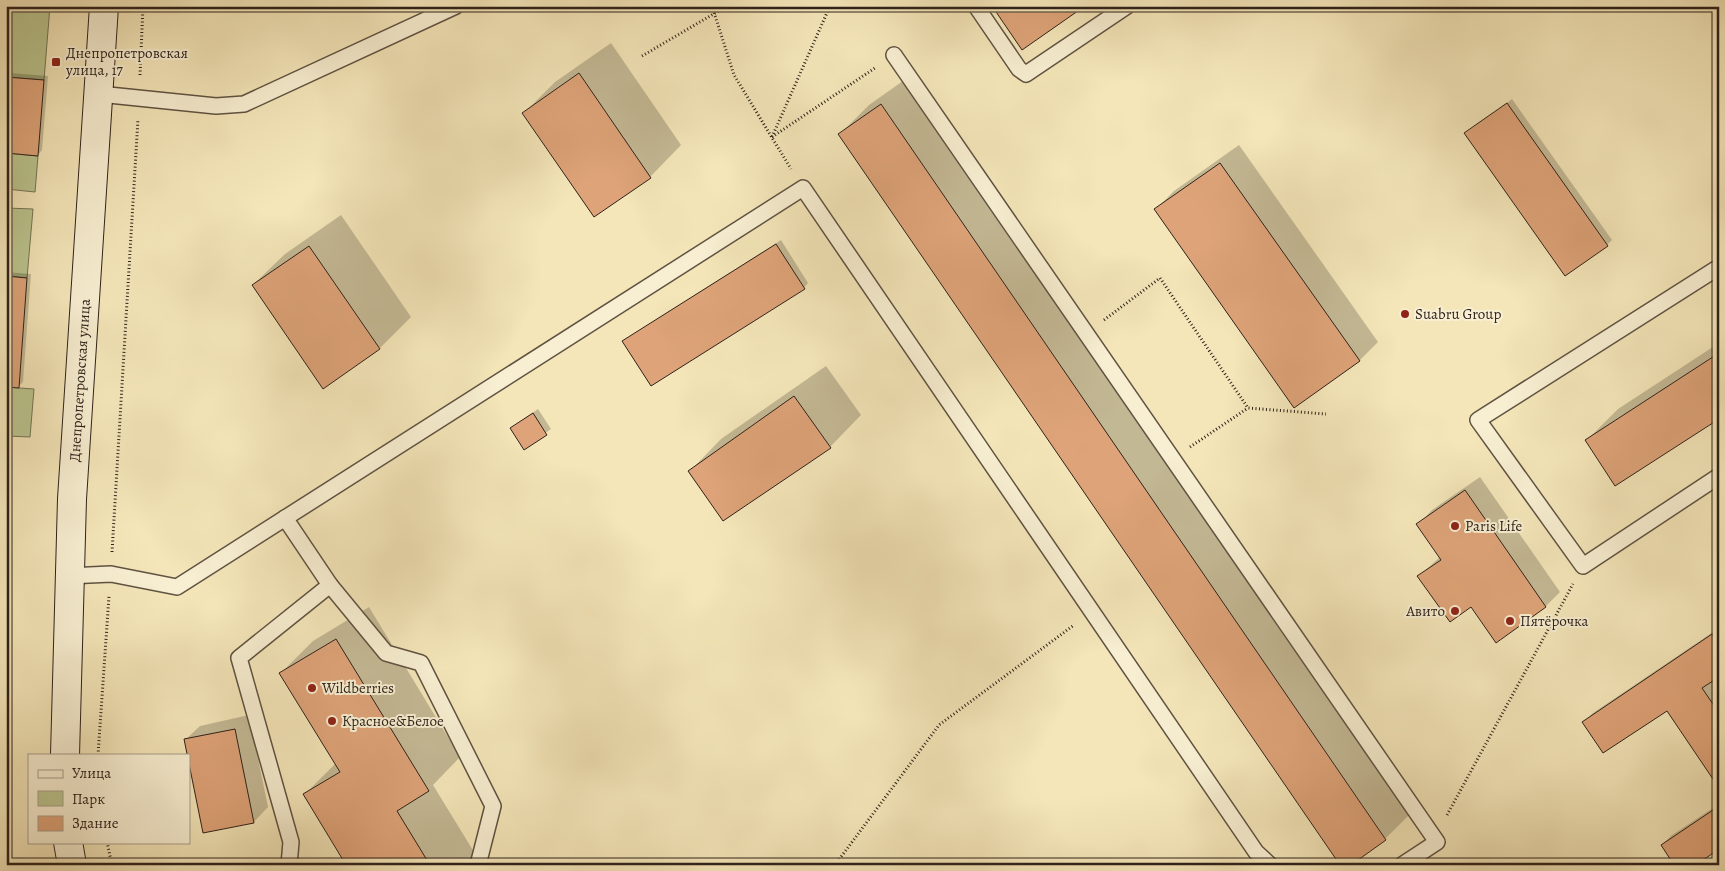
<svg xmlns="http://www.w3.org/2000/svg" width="1725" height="871" font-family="Alegreya,serif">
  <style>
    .green { fill: #bbc58f; stroke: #747455 }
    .shadow { fill: #0003 }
    .building { fill: #dea378; stroke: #2e221b }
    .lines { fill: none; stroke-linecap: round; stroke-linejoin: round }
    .lane-casing { stroke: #605342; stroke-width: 18 }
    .secondary-casing { stroke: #2e221b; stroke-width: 30 }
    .path { stroke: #2e221b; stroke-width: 3; stroke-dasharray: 1 2.5; stroke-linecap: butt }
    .lane { stroke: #f8efd2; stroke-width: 15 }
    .secondary { stroke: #f8efd2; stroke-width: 28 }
    .poi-dot { fill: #8f2418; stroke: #f8efd2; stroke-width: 2 }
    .labels { text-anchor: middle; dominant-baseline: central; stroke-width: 4; stroke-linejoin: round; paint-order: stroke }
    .poi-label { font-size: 15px; fill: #2e221b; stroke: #f8efd2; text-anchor: start }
    .street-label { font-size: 15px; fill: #2e221b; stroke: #f8efd2 }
  </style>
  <rect width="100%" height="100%" fill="#f4e6b9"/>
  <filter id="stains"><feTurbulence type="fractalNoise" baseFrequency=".004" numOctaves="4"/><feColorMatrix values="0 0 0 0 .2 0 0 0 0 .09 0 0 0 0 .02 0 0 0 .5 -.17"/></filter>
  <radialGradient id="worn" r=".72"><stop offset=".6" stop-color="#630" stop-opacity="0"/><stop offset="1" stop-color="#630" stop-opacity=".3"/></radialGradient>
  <g class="green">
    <path d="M6,6H50L44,80L6,77Z"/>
    <path d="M6,153L38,156L35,192L6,189Z"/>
    <path d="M6,208L33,209L27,278L6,276Z"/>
    <path d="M6,387L34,389L30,437L6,436Z"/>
  </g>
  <g class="shadow">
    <path d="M611,43L681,145L650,177L524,113L555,82Z"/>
    <path d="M11,73L48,76L42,150L38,155L7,78Z"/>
    <path d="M910,76L1414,810L1385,839L840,134L869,105Z"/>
    <path d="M1512,99L1612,240L1607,245L1466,133Z"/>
    <path d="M1239,145L1378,342L1360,360L1294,406L1155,210L1174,191Z"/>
    <path d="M341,215L411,317L380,348L253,285L285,254Z"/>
    <path d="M781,240L808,283L804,288L629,337Z"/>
    <path d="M6,272L31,274L23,382L18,387L6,386Z"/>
    <path d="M1719,343V417L1587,440L1618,409Z"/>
    <path d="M826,366L861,415L830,447L690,471L721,439Z"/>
    <path d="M538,409L551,429L524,448L511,428Z"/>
    <path d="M1480,477L1560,592L1546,606L1496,641L1471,605L1419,576L1440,557L1418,525L1432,510Z"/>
    <path d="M369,607L460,757L433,785L482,865H348L305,794L336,763L281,673L313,641Z"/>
    <path d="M1719,628V675L1712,680L1719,689V785L1667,709L1584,722L1593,713Z"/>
    <path d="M249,715L268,807L254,822L185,740L200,726Z"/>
    <path d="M1719,804V848L1662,845L1672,835Z"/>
  </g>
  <g class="building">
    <path d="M992,6H1085L1022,50Z"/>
    <path d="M579,73L651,178L594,217L522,113Z"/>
    <path d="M6,77L44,80L38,156L6,153Z"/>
    <path d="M1507,103L1608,246L1565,276L1464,133Z"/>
    <path d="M881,104L1386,840L1351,865H1340L838,134Z"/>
    <path d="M1220,163L1360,361L1294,408L1154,209Z"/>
    <path d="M776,244L805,289L651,386L622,341Z"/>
    <path d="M309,246L380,349L323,389L252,285Z"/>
    <path d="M6,276L27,278L19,388L6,387Z"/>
    <path d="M1719,353V419L1615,486L1585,440Z"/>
    <path d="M794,396L831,448L723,521L688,471Z"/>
    <path d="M533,413L547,435L524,450L510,428Z"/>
    <path d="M1465,490L1546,607L1496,643L1471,607L1450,622L1417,576L1441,560L1416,524Z"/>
    <path d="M1712,634L1719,643V677L1702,688L1719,713V788L1667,711L1603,753L1582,722Z"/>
    <path d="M336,639L429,791L397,811L430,865H346L303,794L340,772L279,673Z"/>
    <path d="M235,729L254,823L203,833L184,739Z"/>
    <path d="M1719,806V849L1696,865H1674L1661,845Z"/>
  </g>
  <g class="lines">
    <g class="lane-casing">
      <g id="lane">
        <path d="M976,6L1019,69L1026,74L1127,6"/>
        <path d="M894,55L1437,842L1402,865"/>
        <path d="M99,94L216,106L244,104L456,6"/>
        <path d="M1719,267L1478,420L1583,566L1719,476"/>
        <path d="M285,518L330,585L386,653L421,663L493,806L478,865"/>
        <path d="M68,576L111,574L177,587L803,188L1256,852L1270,865"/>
        <path d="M289,865L291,842L239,658L330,585"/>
      </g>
    </g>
    <g class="secondary-casing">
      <g id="secondary">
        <path id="s1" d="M65,755L72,499L104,6"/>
        <path d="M68,842L72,865"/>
      </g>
    </g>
    <g class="path">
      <path d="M712,6L734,75L791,169"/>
      <path d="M642,56L727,6"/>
      <path d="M140,75L143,6"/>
      <path d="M772,137L875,68"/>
      <path d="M772,137L830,6"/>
      <path d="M1104,320L1160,278L1248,408L1326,414"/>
      <path d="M1190,447L1248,408"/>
      <path d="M112,552L138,119"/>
      <path d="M98,755L109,596"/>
      <path d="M1447,815L1573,584"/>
      <path d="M107,842L112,865"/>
      <path d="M835,865L939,725L1074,625"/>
    </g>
    <use href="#lane" class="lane"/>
    <use href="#secondary" class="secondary"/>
  </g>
  <g class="poi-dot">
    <rect x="51" y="57" width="10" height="10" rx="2.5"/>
    <circle cx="1405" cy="314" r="5"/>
    <circle cx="1455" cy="526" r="5"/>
    <circle cx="1455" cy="611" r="5"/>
    <circle cx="1510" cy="621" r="5"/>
    <circle cx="312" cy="688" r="5"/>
    <circle cx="332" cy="721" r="5"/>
  </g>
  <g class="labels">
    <g class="poi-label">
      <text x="66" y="53">Днепропетровская<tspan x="66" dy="17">улица, 17</tspan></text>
      <text x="1415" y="314">Suabru Group</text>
      <text x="1465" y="526">Paris Life</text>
      <text x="1445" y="611" text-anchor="end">Авито</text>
      <text x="1520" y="621">Пятёрочка</text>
      <text x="322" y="688">Wildberries</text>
      <text x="342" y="721">Красное&amp;Белое</text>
    </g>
    <g class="street-label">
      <text stroke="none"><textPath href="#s1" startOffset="375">Днепропетровская улица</textPath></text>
    </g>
  </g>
  <rect width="1725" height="871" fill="none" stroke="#f4e6b9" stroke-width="25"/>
  <rect x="8" y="8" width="1710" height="856" fill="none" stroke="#2e221b" stroke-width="2.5"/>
  <rect x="12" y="12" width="1700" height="846" fill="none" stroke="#2e221b"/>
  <rect x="28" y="754" width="162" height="90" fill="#f8efd2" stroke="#a79d89"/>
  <rect x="38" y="770" width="25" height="8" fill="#f8efd2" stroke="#a79d89"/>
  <text x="72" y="778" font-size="15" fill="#2e221b">Улица</text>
  <rect x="38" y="791" width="25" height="15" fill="#bbc58f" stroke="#a79d89"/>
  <text x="72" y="804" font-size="15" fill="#2e221b">Парк</text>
  <rect x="38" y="816" width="25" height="15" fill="#dea378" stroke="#a79d89"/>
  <text x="72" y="828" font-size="15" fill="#2e221b">Здание</text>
  <rect width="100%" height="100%" filter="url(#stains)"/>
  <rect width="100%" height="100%" fill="url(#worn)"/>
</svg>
